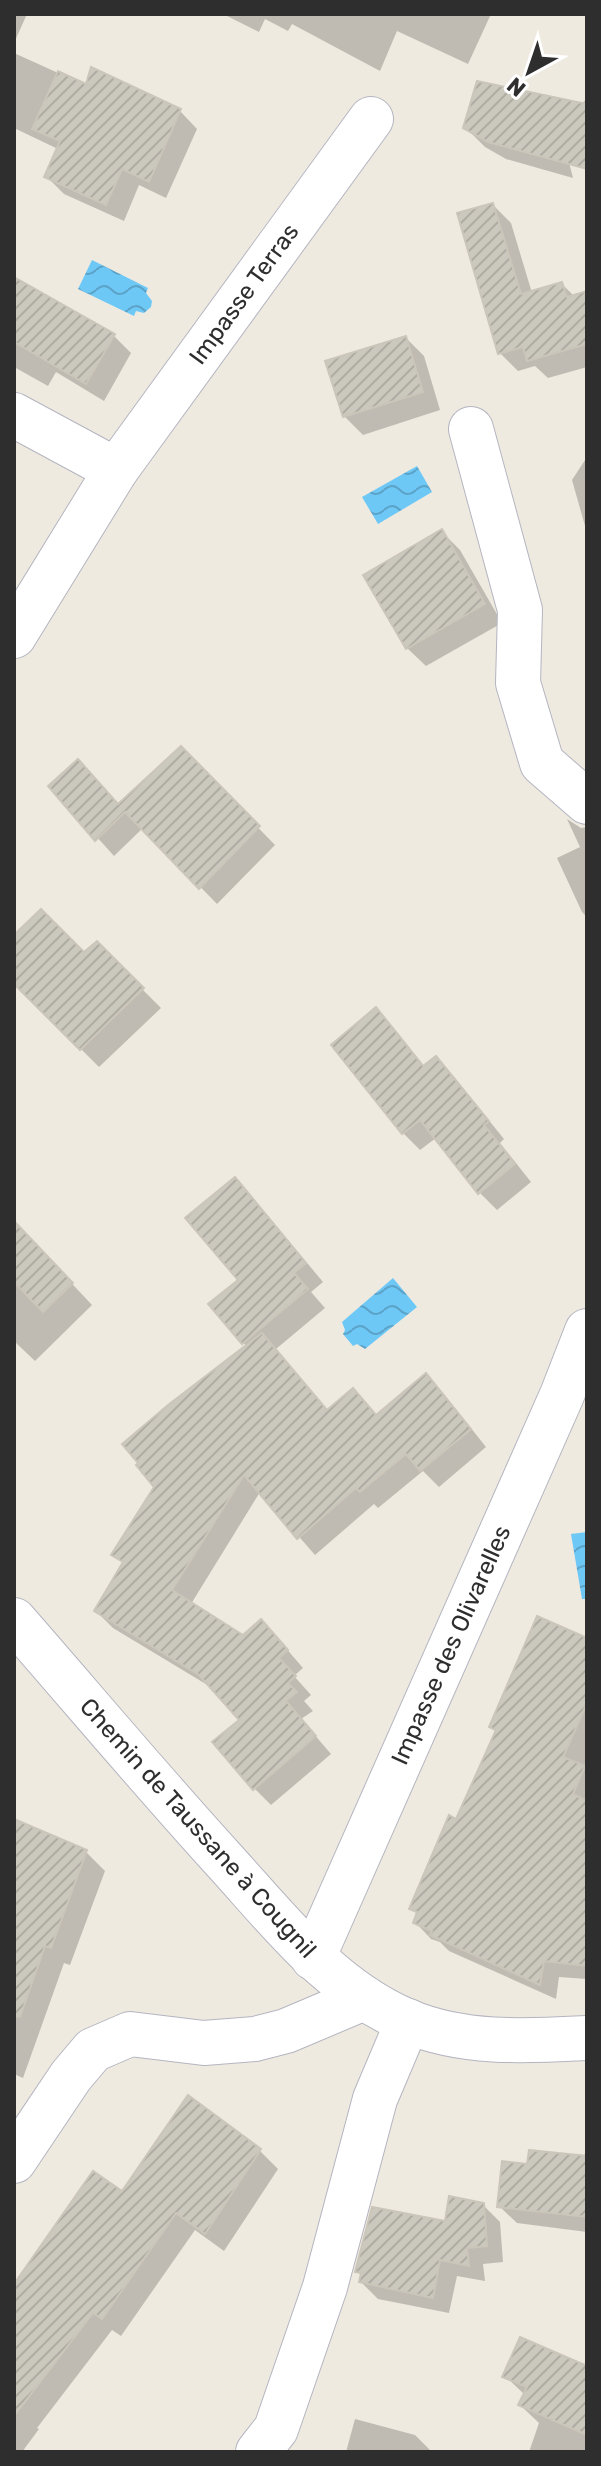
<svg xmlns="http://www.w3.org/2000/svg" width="601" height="2466" font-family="Rubik,sans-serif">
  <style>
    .water { fill: url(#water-waves) }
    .shadow { fill: #0003 }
    .building { fill: url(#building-hatch); stroke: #cbc6b9; stroke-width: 2 }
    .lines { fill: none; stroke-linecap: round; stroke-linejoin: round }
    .minor-casing { stroke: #b4b5c1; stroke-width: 46 }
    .minor { stroke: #fff; stroke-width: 44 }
    .labels { text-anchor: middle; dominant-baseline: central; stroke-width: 7; stroke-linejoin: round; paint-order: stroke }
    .street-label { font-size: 24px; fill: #2e2e2e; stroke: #fff }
  </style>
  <defs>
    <pattern id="water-waves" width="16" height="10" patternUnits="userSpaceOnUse" patternTransform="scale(2)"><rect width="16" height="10" fill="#6ec8f6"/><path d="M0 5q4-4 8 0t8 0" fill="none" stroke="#5ba3c8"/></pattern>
    <pattern id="building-hatch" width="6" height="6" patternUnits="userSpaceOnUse" patternTransform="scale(2)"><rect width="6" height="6" fill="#cbc8be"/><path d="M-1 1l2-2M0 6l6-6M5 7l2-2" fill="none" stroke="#afaca4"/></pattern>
  </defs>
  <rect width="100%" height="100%" fill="#efeae0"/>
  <g class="water">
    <path d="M92,260L148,288L146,293L152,301L151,307L144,313L136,311L134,316L78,289Z"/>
    <path d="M417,466L432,492L378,524L362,497Z"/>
    <path d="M393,1278L417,1307L365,1349L357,1344L353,1346L343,1334L345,1330L342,1322Z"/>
    <path d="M587,1532V1599H582L571,1534Z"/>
  </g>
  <g class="shadow">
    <path d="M14,14H27L14,43Z"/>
    <path d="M223,14H491L468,64L397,31L380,71L292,24L288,31L265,19L259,32Z"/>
    <path d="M14,53L87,86L180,111L197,129L166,198L139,185L124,221L64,194L46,176L58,149L14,128Z"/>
    <path d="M587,99V166L564,143L573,178L506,159L485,147L466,128L581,104Z"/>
    <path d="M493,205L511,223L532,293L562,284L575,297L587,294V367L548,378L535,366L518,371L500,353Z"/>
    <path d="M14,279L113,335L131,353L104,401L56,372L48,386L14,367Z"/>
    <path d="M406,338L424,356L440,410L363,435L344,416Z"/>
    <path d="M587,457V533L572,480Z"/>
    <path d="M442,532L460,550L502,623L426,666L407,648Z"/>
    <path d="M181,749L275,845L217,904L143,828L114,856L51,786L119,806Z"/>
    <path d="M567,819L581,828L587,827V917L582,912L557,858L580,847Z"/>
    <path d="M14,938L84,955L97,944L161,1008L99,1067L14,982Z"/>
    <path d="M376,1010L393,1027L425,1067L436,1059L453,1076L504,1139L500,1143L531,1182L497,1210L479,1192L436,1138L420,1150L403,1133Z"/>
    <path d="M235,1179L253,1198L323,1282L311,1292L325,1308L276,1349L328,1411L353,1390L377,1417L426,1376L443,1393L486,1447L439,1487L423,1471L378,1508L374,1504L315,1555L260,1492L191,1604L244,1637L278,1639L303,1668L294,1676L311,1695L304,1701L313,1711L301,1719L331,1754L271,1805L254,1788L241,1720L214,1689L113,1628L96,1611L124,1564L114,1554L247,1347L211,1304L241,1280Z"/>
    <path d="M14,1222L92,1305L35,1361L14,1341Z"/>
    <path d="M587,1640V1979L559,1977L556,1999L449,1951L440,1942L431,1939L415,1922L418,1915L412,1908L457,1822L497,1733L491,1727Z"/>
    <path d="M14,1821L86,1852L105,1871L70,1965L64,1963L23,2078L14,2074Z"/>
    <path d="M188,2097L260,2151L278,2169L224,2251L195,2230L121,2336L112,2330L37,2428L39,2429L22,2452H14V2288L122,2194Z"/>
    <path d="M587,2142V2232L517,2223L499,2206L529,2166L584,2158Z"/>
    <path d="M483,2205L500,2222L503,2262L483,2264L485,2281L457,2276L449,2313L378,2299L361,2282L362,2276L357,2271Z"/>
    <path d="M587,2369V2452H529L539,2423L520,2405L525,2395L505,2376Z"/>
    <path d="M355,2419L415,2435L432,2452H346Z"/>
  </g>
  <g class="building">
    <path d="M91,67L181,109L149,182L122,169L106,205L44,177L60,141L32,129L58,71L86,84Z"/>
    <path d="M477,81L587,104V169L488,142L463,128Z"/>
    <path d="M493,203L521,294L562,282L567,297L587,291V344L527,361L523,347L498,354L457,213Z"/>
    <path d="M14,277L115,334L86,384L14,342Z"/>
    <path d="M406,336L423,392L343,417L325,361Z"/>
    <path d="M442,529L485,604L406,649L363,575Z"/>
    <path d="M181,746L260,826L199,889L125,812L95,841L48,786L78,759L118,804Z"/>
    <path d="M41,909L84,952L97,941L144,988L80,1050L14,984V935Z"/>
    <path d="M376,1007L423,1066L436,1056L489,1121L484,1125L515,1164L478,1194L420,1120L402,1134L331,1045Z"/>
    <path d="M235,1177L306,1263L294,1273L308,1289L242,1344L208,1304L238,1280L185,1218Z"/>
    <path d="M14,1221L73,1283L43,1312L14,1282Z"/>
    <path d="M262,1333L327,1410L353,1388L376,1415L426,1373L471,1429L420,1471L406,1454L360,1492L356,1488L297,1539L244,1475L172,1590L243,1635L261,1619L288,1650L279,1658L296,1676L288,1683L297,1692L286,1701L316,1736L253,1790L212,1742L239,1720L199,1675L94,1611L123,1562L111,1555L154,1487L136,1465L138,1463L122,1444L168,1405Z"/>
    <path d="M537,1616L587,1638V1703L563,1757L585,1766L573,1794L587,1801V1966L544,1961L540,1985L430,1935L432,1931L413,1923L417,1912L409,1909L449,1815L456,1819L496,1730L489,1727Z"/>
    <path d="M14,1819L87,1850L51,1948L45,1946L20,2017L14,2016Z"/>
    <path d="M188,2095L261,2149L205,2234L176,2213L102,2319L93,2313L14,2416V2284L93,2171L122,2191Z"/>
    <path d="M529,2150L587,2156V2217L497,2207L502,2161L527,2164Z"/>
    <path d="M449,2196L484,2203L487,2246L467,2248L469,2266L440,2260L433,2298L359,2282L361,2273L355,2272L372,2207L445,2221Z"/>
    <path d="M520,2337L587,2366V2435L518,2405L527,2387L502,2377Z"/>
  </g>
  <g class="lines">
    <g class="minor-casing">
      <g id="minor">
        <path d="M14,415L116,470"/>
        <path d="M471,429L520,610L518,683L542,763L587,802"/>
        <path d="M14,636L116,470L371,119"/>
        <path d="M14,1620C83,1699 151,1780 222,1858C277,1918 329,1988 407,2021C464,2045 527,2041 587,2038"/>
        <path d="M313,1958L562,1395L587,1331"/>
        <path d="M14,2161L71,2076L93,2050L130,2034L204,2043L255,2039L286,2031L364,1998"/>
        <path d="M258,2452L276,2429L325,2287L375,2099L408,2021"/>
      </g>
    </g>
    <use href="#minor" class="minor"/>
  </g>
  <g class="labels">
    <g class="street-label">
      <text transform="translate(244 294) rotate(-54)">Impasse Terras</text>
      <text transform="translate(451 1645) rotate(-66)">Impasse des Olivarelles</text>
      <text transform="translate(198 1828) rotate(48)">Chemin de Taussane à Cougnil</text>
    </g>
  </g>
  <rect width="601" height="2466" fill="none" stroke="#2e2e2e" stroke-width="32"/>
  <g transform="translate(529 72) rotate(220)" stroke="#ffffff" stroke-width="6" paint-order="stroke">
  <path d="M0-6L14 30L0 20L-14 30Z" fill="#2e2e2e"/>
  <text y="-12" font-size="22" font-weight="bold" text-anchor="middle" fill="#2e2e2e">N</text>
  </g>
</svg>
